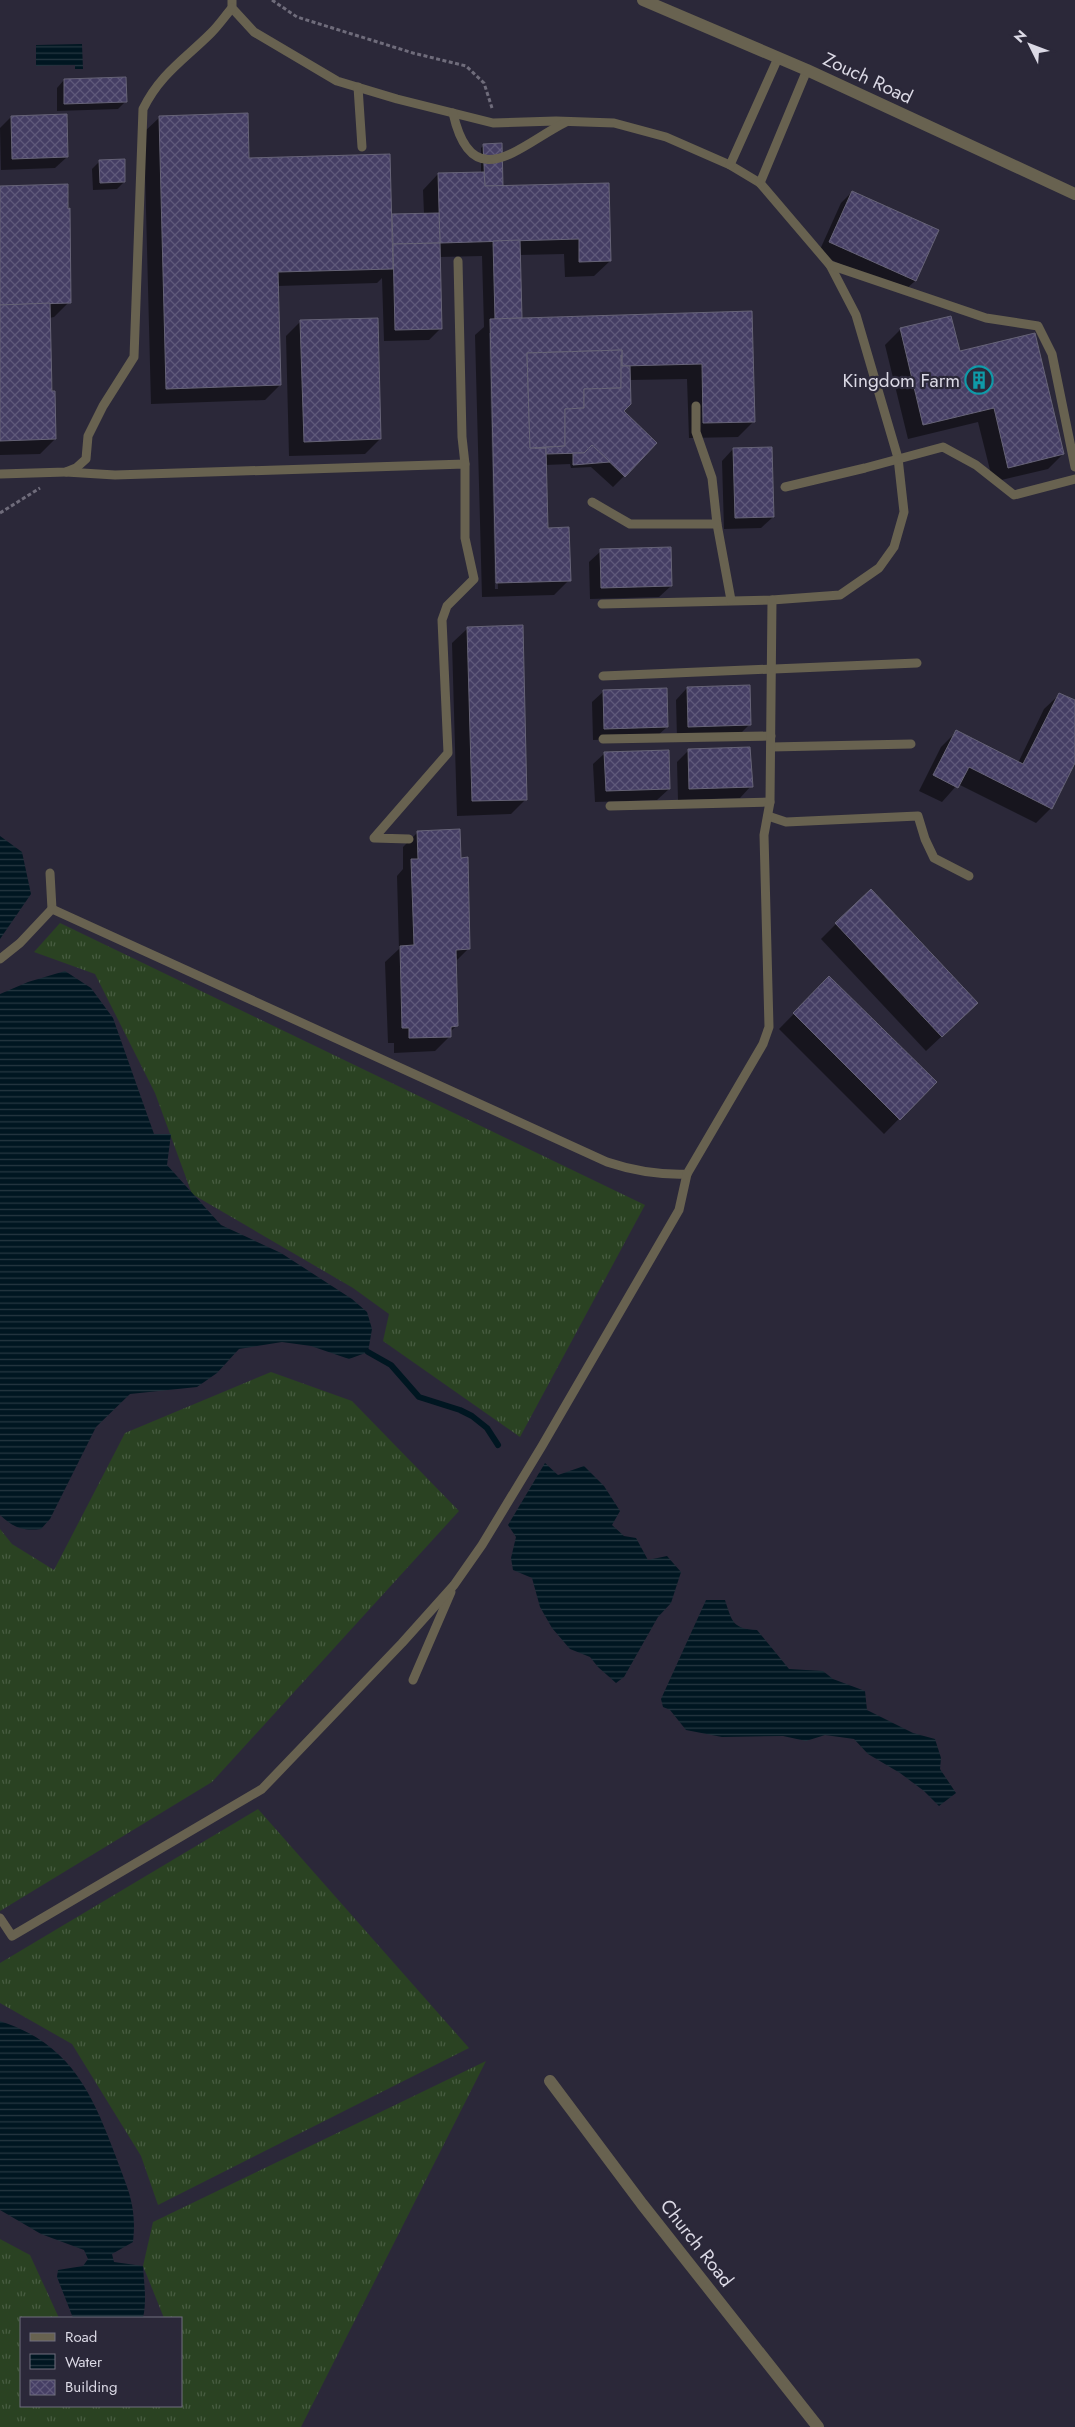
<svg xmlns="http://www.w3.org/2000/svg" width="1075" height="2427" font-family="Jost,sans-serif">
  <style>
    .grass { fill: url(#grass-tufts) }
    .water { fill: url(#water-rules) }
    .shadow { fill: #0007; fill-rule: evenodd }
    .lines { fill: none; stroke-linecap: round; stroke-linejoin: round }
    .stream { stroke: #001621; stroke-width: 6 }
    .building { fill: url(#building-cross-hatch); stroke: #666377 }
    .path { stroke: #6f6c7b; stroke-width: 3; stroke-dasharray: 4 2.5; stroke-linecap: butt }
    .lane { stroke: #686250; stroke-width: 9 }
    .street { stroke: #686250; stroke-width: 12 }
    .labels { text-anchor: middle; dominant-baseline: central; stroke-width: 4.5; stroke-linejoin: round; paint-order: stroke }
    .street-label { font-size: 19px; fill: #dbd9e5; stroke: #2b2839 }
    .poi-label { font-size: 19px; fill: #dbd9e5; stroke: #2b2839; text-anchor: end }
  </style>
  <defs>
    <pattern id="grass-tufts" width="24" height="20" patternUnits="userSpaceOnUse" patternTransform="scale(1.25)"><rect width="24" height="20" fill="#2a4222"/><path d="M3 7l-1-3M5 7V3M7 7l1-3M15 17l-1-3M17 17v-4M19 17l1-3" fill="none" stroke="#485d42"/></pattern>
    <pattern id="water-rules" width="6" height="5" patternUnits="userSpaceOnUse" patternTransform="scale(1.25)"><rect width="6" height="5" fill="#001621"/><path d="M0 2.5h6" fill="none" stroke="#253741"/></pattern>
    <pattern id="building-cross-hatch" width="8" height="8" patternUnits="userSpaceOnUse" patternTransform="scale(1.25)"><rect width="8" height="8" fill="#453e64"/><path d="M0 0l8 8M0 8l8-8" fill="none" stroke="#5f597a"/></pattern>
  </defs>
  <rect width="100%" height="100%" fill="#2b2839"/>
  <g class="grass">
    <path d="M60,923L645,1205L520,1437L383,1341L389,1314L353,1288L192,1194L155,1093L95,974L34,952Z"/>
    <path d="M271,1372L352,1401L459,1511L212,1782L0,1911V1529L12,1544L54,1570L125,1433Z"/>
    <path d="M258,1809L469,2048L158,2205L141,2156L72,2044L0,2003V1963Z"/>
    <path d="M486,2061L301,2427H0V2239L30,2255L59,2318H21V2406H181V2318H164L143,2266L153,2222Z"/>
  </g>
  <g class="water">
    <path d="M82,44L83,69H75V65L36,66V45Z"/>
    <path d="M0,836L22,852L31,894L0,939Z"/>
    <path d="M65,971L91,988L113,1018L154,1134H171L167,1165L221,1225L281,1253L352,1299L367,1312L372,1329L368,1352L349,1359L311,1346L282,1342L239,1349L217,1373L197,1387L130,1394L96,1427L50,1519L41,1529C22,1531 14,1528 0,1515V994L28,982Z"/>
    <path d="M545,1463L558,1475L584,1466L604,1486L620,1511L612,1525L624,1536L636,1538L648,1560L667,1556L681,1572L671,1603L658,1617L624,1677L616,1683L598,1667L590,1657L570,1649L552,1628L540,1607L532,1578L513,1570L511,1558L516,1537L508,1525Z"/>
    <path d="M706,1600H725C732,1622 733,1629 757,1630L789,1669L823,1671L833,1679L865,1691L867,1710L913,1733L935,1739L941,1758L940,1769L956,1793L939,1806L924,1791L900,1773L868,1754L854,1739L825,1735L806,1741L783,1736L722,1737L686,1730L670,1710L663,1707L661,1699Z"/>
    <path d="M0,2021C71,2044 92,2093 116,2157C128,2190 137,2205 133,2242L112,2254L114,2262L143,2266C144,2284 147,2300 143,2318H73L57,2277L58,2270L83,2266L88,2259L84,2250L41,2234L0,2210Z"/>
  </g>
  <g class="shadow">
    <path d="M64,80L126,101L118,109L57,111V88Z"/>
    <path d="M11,117L67,157L55,168L1,170L0,128Z"/>
    <path d="M160,117L248,159L391,217L393,215L424,214L423,190L438,174L481,173V148L484,145L499,187L608,184L610,261L594,276L565,277L564,254L519,255L521,319L751,313L754,421L738,437L689,438L687,379L629,380L622,411L624,476L613,487L591,467L571,468L570,464L545,465L547,529L569,580L554,595L482,597L475,335L484,327L482,256L439,257L441,328L429,340L384,341L382,278L377,283L277,286L280,385L265,400L151,404L144,132ZM489,333H491L498,589H495Z"/>
    <path d="M100,161L124,182L117,189L93,190L92,169Z"/>
    <path d="M0,187L69,302L54,317L49,318L55,439L40,454L0,455Z"/>
    <path d="M852,192L938,231L915,281L903,292L818,254L841,203Z"/>
    <path d="M301,321L380,439L365,454L289,456L286,336Z"/>
    <path d="M901,329L959,353L1063,454L1048,469L993,482L978,422L908,439L885,345Z"/>
    <path d="M733,449L773,517L761,528L724,529L722,461Z"/>
    <path d="M601,551L671,586L659,597L590,599L589,562Z"/>
    <path d="M468,628L526,799L511,814L457,816L452,643Z"/>
    <path d="M687,688L750,724L738,736L677,738L676,700Z"/>
    <path d="M604,691L667,727L655,738L593,740L592,702Z"/>
    <path d="M1060,694L1075,702V760L1051,808L1036,823L958,784L942,802L919,791L941,747L956,732L1018,763L1044,709Z"/>
    <path d="M689,750L751,786L740,798L678,800L677,762Z"/>
    <path d="M605,753L669,789L657,800L595,802L593,764Z"/>
    <path d="M418,832L460,859L468,949L455,962L456,1026L450,1032V1036L435,1051L394,1053V1043H388L385,962L399,949L397,876L403,869V847Z"/>
    <path d="M836,924L961,1018L926,1051L821,939Z"/>
    <path d="M829,978L935,1082L884,1134L779,1029Z"/>
  </g>
  <g class="lines">
    <path class="stream" d="M368,1352L391,1365L419,1397L460,1410L472,1416L487,1428L498,1445"/>
  </g>
  <g class="building">
    <path d="M126,77L127,102L64,104V79Z"/>
    <path d="M248,113L249,158L390,154L393,269L278,272L281,385L166,389L159,116Z"/>
    <path d="M67,114L68,157L12,159L11,116Z"/>
    <path d="M502,143L503,186H485L483,144Z"/>
    <path d="M125,159V182L100,183L99,160Z"/>
    <path d="M484,172L485,186L609,183L611,261L579,262V239L440,243L438,173Z"/>
    <path d="M68,184V209L70,208L71,303L0,305V186Z"/>
    <path d="M852,191L939,230L916,281L829,242Z"/>
    <path d="M439,213L440,243L393,244L392,214Z"/>
    <path d="M520,240L522,318L495,319L493,241Z"/>
    <path d="M440,243L442,329L395,330L393,244Z"/>
    <path d="M50,303L52,391H55L56,439L0,441V305Z"/>
    <path d="M752,311L755,422L703,423L702,364L622,366V350L527,353L530,448H546L548,528L569,527L571,581L496,583L490,319Z"/>
    <path d="M951,316L960,351L1035,333L1064,454L1008,468L994,408L923,425L900,328Z"/>
    <path d="M378,318L381,439L304,442L300,320Z"/>
    <path d="M622,350L621,388L584,389V408L565,409V446L530,448L527,353Z"/>
    <path d="M621,355L622,366H630L631,404L624,411L657,443L625,477L592,445L584,453L546,454V448H535L565,446V409L584,408V389L621,388Z"/>
    <path d="M592,445L610,462L573,465V453H584Z"/>
    <path d="M772,447L774,517L735,518L733,448Z"/>
    <path d="M671,547L672,586L601,588L600,549Z"/>
    <path d="M523,625L527,800L472,801L467,627Z"/>
    <path d="M750,685L751,725L688,727L687,687Z"/>
    <path d="M667,688L668,727L604,729L603,690Z"/>
    <path d="M1059,693L1075,700V763L1052,809L969,767L958,788L933,775L956,730L1023,764Z"/>
    <path d="M750,747L753,787L689,789L688,749Z"/>
    <path d="M669,750L670,789L606,791L604,752Z"/>
    <path d="M460,829L461,858L468,857L470,949L456,950L458,1026L451,1027V1037L409,1038V1028H402L400,946L414,945L411,859H418L417,831Z"/>
    <path d="M871,889L978,1003L942,1037L835,923Z"/>
    <path d="M829,976L937,1082L900,1120L793,1013Z"/>
  </g>
  <g class="lines">
    <g class="path">
      <path d="M272,0L297,17L413,53L466,66L484,83L492,108"/>
      <path d="M0,513L40,488"/>
    </g>
    <g class="lane">
      <path d="M232,0V8L254,32L337,81L397,99L493,123L556,121L614,123L666,137L730,165L760,183L830,265L856,315L898,458L904,512L894,547L879,568L840,595L772,600L602,604"/>
      <path d="M358,87L362,147"/>
      <path d="M453,113C472,198 520,145 566,122"/>
      <path d="M730,165L778,58"/>
      <path d="M760,183L807,70"/>
      <path d="M458,261L462,437L465,464"/>
      <path d="M830,265L986,318L1038,326L1052,354L1075,467"/>
      <path d="M696,406V432L712,478L717,524L731,600"/>
      <path d="M66,472L115,475L465,464V538L474,579L447,606L442,620L448,753L374,838L409,839"/>
      <path d="M0,474L66,472L76,468L86,459L88,436L103,406L134,357L143,109C160,74 185,59 211,33C219,25 225,16 232,8"/>
      <path d="M785,487L865,468L943,447L976,465L1014,495L1075,479"/>
      <path d="M592,502L630,524H717"/>
      <path d="M603,676L917,663"/>
      <path d="M603,739L771,736"/>
      <path d="M771,747L911,744"/>
      <path d="M610,806L770,802"/>
      <path d="M768,816L786,822L918,816L925,839L934,858L969,876"/>
      <path d="M50,873L52,909"/>
      <path d="M0,959L20,943L52,909L607,1162C634,1171 659,1175 687,1174L763,1044L769,1027L764,835L770,802L772,600"/>
      <path d="M413,1680L451,1592"/>
      <path d="M0,1918L12,1936L262,1789L402,1643L454,1585L482,1545L542,1446L679,1210L687,1174"/>
    </g>
    <g class="street">
      <path d="M643,0L807,70L1075,194"/>
      <path d="M550,2081L642,2204L818,2427"/>
    </g>
  </g>
  <defs>
    <g id="building-ring" transform="scale(1.4375)"><circle r="9.5" fill="#2b2839" stroke="#0f9aa8" stroke-width="1.5"/><path d="M-4-6H4V6H1V3H-1V6H-4ZM-2.5-4.3h1.7v1.8h-1.7ZM.8-4.3h1.7v1.8H.8ZM-2.5-1h1.7V.8h-1.7ZM.8-1h1.7V.8H.8Z" fill="#0f9aa8"/></g>
  </defs>
  <g fill-rule="evenodd">
    <use href="#building-ring" x="979" y="380"/>
  </g>
  <g class="labels">
    <g class="street-label">
      <text transform="translate(868 78) rotate(25)">Zouch Road</text>
      <text transform="translate(697 2243) rotate(52)">Church Road</text>
    </g>
    <g class="poi-label">
      <text x="960" y="380">Kingdom Farm</text>
    </g>
  </g>
  <rect x="20" y="2317" width="162" height="90" fill="#2b2839" stroke="#716f7e"/>
  <rect x="30" y="2333" width="25" height="8" fill="#686250" stroke="#716f7e"/>
  <text x="65" y="2342" font-size="15" fill="#dbd9e5">Road</text>
  <rect x="30" y="2354" width="25" height="15" fill="url(#water-rules)" stroke="#716f7e"/>
  <text x="65" y="2367" font-size="15" fill="#dbd9e5">Water</text>
  <rect x="30" y="2380" width="25" height="15" fill="url(#building-cross-hatch)" stroke="#716f7e"/>
  <text x="65" y="2392" font-size="15" fill="#dbd9e5">Building</text>
  <g transform="translate(1030 45) rotate(312)" stroke="#2b2839" stroke-width="4" paint-order="stroke">
  <path d="M0-4L9 19L0 12L-9 19Z" fill="#dbd9e5"/>
  <text y="-8" font-size="14" font-weight="bold" text-anchor="middle" fill="#dbd9e5">N</text>
  </g>
</svg>
